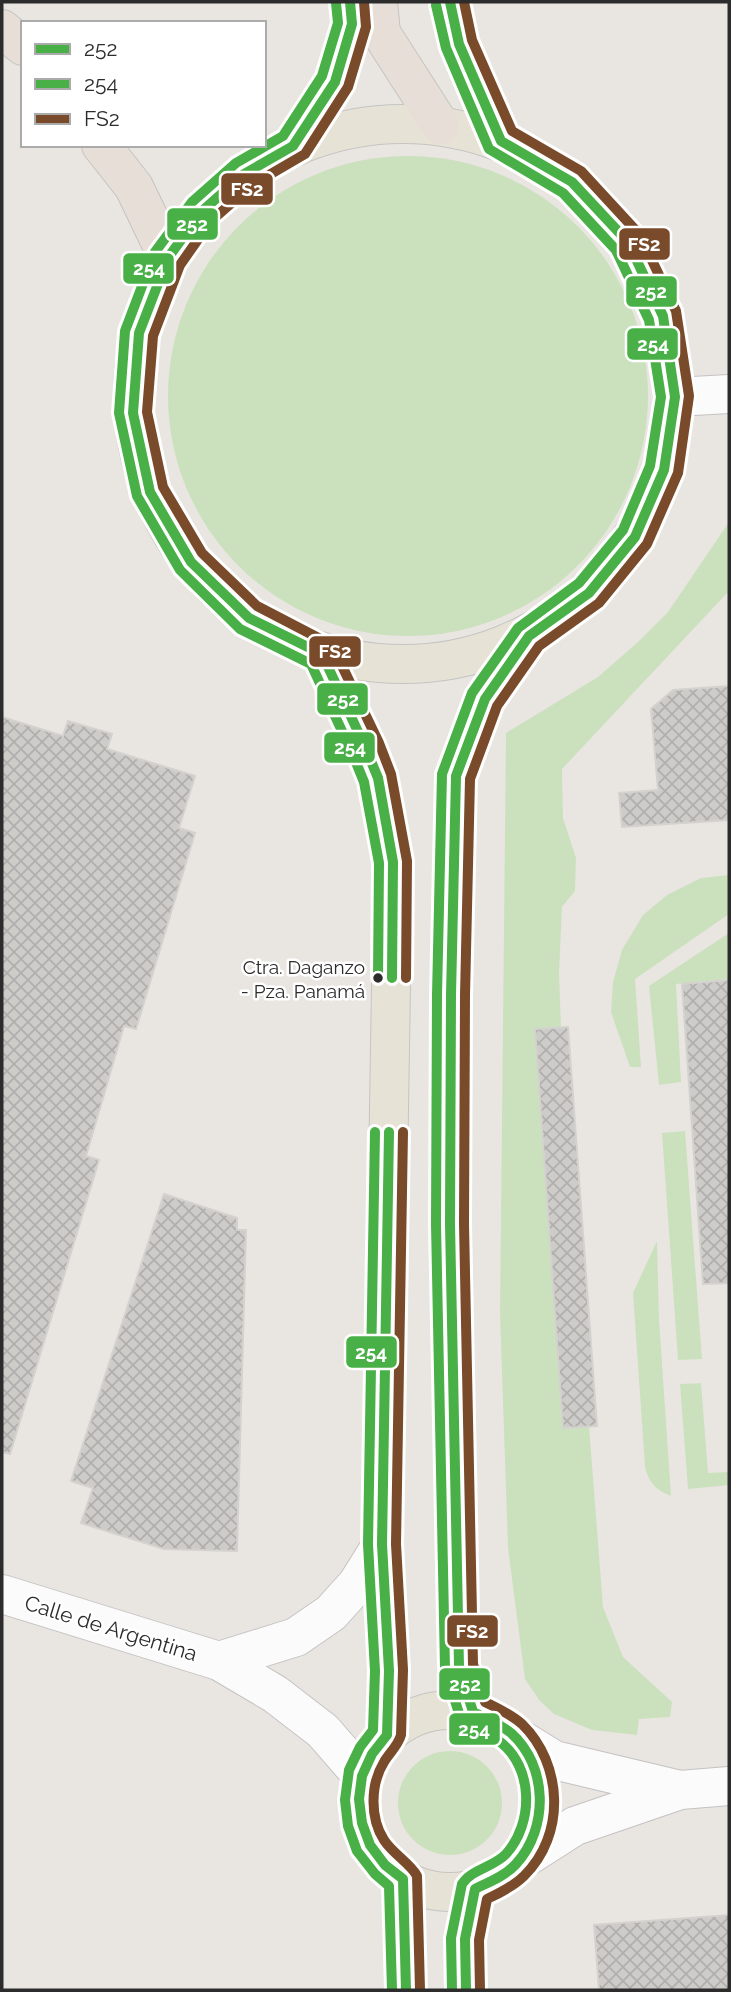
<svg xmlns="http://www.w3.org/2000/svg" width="731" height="1992" font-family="Raleway,sans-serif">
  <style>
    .grass { fill: #cbe1be }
    .building { fill: url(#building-cross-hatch); stroke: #d4d2ce; stroke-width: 2 }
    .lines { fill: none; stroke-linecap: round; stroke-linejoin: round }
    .minor-casing { stroke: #c4c2c2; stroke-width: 40 }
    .major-casing { stroke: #c5c4c2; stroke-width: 40 }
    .highway-casing { stroke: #c5c4c2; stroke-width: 40 }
    .minor { stroke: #fcfbfb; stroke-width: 38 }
    .major { stroke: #e6e3d6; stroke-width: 38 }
    .highway { stroke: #e7dfd7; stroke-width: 38 }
    .bus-1-casing { stroke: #fff; stroke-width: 16 }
    .bus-2-casing { stroke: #fff; stroke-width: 16 }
    .bus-3-casing { stroke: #fff; stroke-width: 16 }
    .bus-1 { stroke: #48b046; stroke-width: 10 }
    .bus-2 { stroke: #48b046; stroke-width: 10 }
    .bus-3 { stroke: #7a4b2a; stroke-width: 10 }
    .bus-dot { fill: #2c2c2c; stroke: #fff; stroke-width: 2.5 }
    .labels { text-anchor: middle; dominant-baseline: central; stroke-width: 5; stroke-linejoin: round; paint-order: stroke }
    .bus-label { font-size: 19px; fill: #2c2c2c; stroke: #fff; text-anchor: end }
    .street-label { font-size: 21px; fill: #2c2c2c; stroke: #fff }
    .line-badge { stroke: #fff; stroke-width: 2.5 }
    .badge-label { font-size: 19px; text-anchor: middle; font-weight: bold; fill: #fff }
  </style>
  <defs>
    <pattern id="building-cross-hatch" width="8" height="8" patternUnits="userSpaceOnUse" patternTransform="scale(1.75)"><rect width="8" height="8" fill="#ceccc9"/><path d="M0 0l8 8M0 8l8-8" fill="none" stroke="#b1afad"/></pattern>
  </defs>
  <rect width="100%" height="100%" fill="#e9e6e2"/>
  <g class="grass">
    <circle cx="408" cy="396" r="240"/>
    <path d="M729,522V591L562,769L563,818L576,858L575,891L562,907L559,973L561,1027L535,1030L563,1428L589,1426L603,1607L623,1657L672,1702L670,1717L639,1719L637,1735L592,1730L554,1714L539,1700L525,1679L508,1548L500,1314L506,733L598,677L638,642L668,612Z"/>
    <path d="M729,875V914L635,979L641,1067H630L611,1012L613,982L622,950L643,915L667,895L701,878Z"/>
    <path d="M729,933V979L676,984L681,1082L659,1085L649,986Z"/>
    <path d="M685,1131L702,1359L678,1360L662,1133Z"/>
    <path d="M657,1241L659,1319L671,1496C656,1490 649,1483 645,1467L633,1293Z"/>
    <path d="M701,1383L708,1473L729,1472V1485L688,1489L680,1384Z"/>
    <circle cx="450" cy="1803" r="52"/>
  </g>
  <g class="building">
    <path d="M729,686V820L622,827L619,793L658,790L651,709L673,690Z"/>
    <path d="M2,717L63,736L68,721L112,734L107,749L195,776L179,828L195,833L136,1029L124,1026L86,1156L99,1160L10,1454L2,1452Z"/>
    <path d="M729,980V1283L703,1284L682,984Z"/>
    <path d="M568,1027L597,1426L563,1428L535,1029Z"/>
    <path d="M164,1194L237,1218V1230H246L237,1551L164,1549L81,1523L93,1488L71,1481Z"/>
    <path d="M729,1915V1990H599L594,1925Z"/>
  </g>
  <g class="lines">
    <g class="minor-casing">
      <g id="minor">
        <path d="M675,397L729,394"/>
        <path d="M2,1594L219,1661L275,1694L323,1731L362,1776"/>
        <path d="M219,1661L296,1637L331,1613L357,1584L382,1544"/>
        <path d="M512,1734L554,1760L680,1790"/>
        <path d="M517,1863L575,1826L680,1790L729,1786"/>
      </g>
    </g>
    <g class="major-casing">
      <g id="major">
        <circle cx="403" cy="394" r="270"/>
        <path d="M322,654L378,778L393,862L382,1544L389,1671L387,1735"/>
        <circle cx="450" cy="1801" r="91"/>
        <path d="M473,1712L459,1666L450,1224L451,995L456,776L485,699L529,636"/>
        <path d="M403,1879L406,1990"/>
        <path d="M466,1990L465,1939L475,1889"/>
      </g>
    </g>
    <g class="highway-casing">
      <g id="highway">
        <path d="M378,2L381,33L440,125"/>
        <path d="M2,29L23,46"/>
        <path d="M101,145L134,187L168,258"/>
      </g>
    </g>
    <use href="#minor" class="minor"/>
    <use href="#major" class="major"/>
    <use href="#highway" class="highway"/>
    <g class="bus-1-casing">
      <g id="bus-1">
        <path d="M350,2L352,24L335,82L293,146L244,174L201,212L168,258L139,333L133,413L150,492L191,562L249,618L322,654L366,749L378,778L393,862L392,978"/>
        <path d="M450,2L459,44L501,141L572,182L628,242L663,316L675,397L664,470L635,537L589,593L529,636L485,699L456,776L451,995L450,1224L459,1666L473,1712C486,1718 500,1724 511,1733C548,1766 549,1828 516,1864C505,1876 489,1882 475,1889L465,1939L466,1990"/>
        <path d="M389,1132L382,1544L389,1671L387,1735L372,1754L362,1776L359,1799L362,1823L370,1845L385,1865L403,1879L406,1990"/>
      </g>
    </g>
    <g class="bus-2-casing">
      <g id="bus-2">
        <path d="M336,3L338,23L322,76L283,136L236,163L192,202L155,252L125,331L119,413L137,496L180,570L240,629L311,664L353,755L364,782L379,863L378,978"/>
        <path d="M436,5L446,48L489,149L563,193L616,250L649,320L661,397L650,466L623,530L579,583L518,628L472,693L442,774L437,995L436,1224L445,1668L461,1720C471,1730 487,1733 499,1741C534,1767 534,1823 506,1854C494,1867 472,1869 462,1884L451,1938L452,1990"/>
        <path d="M375,1132L368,1544L375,1671L373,1730L360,1747L349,1770L345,1800L348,1826L357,1851L375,1874L389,1886L392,1990"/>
      </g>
    </g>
    <g class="bus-3-casing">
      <g id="bus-3">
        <path d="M364,2L366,27L348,87L305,154L252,185L211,221L180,265L153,336L147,412L163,487L202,553L257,606L332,645L379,743L391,774L407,861L406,978"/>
        <path d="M464,2L472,40L512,131L581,171L640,235L676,311L689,396L678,473L647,544L599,603L539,646L497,706L470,779L465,995L464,1224L473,1664L485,1702C497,1708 511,1714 522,1724C563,1764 566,1835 524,1876C514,1886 500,1893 487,1899L479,1940L480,1990"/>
        <path d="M403,1132L396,1544L403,1670L401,1735C398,1746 389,1753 384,1762C370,1785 370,1818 384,1840C393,1854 411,1864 417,1876L420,1990"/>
      </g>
    </g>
    <use href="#bus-1" class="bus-1"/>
    <use href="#bus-2" class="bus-2"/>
    <use href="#bus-3" class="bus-3"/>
  </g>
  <circle class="bus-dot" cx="378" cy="978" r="6"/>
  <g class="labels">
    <g class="bus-label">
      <text x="365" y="967">Ctra. Daganzo<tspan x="365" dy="24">- Pza. Panamá</tspan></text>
    </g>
    <g class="street-label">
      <text transform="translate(111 1628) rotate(17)">Calle de Argentina</text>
    </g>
  </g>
  <g class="line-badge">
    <rect x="220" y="172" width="54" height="34" rx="7" fill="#7a4b2a"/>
    <rect x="166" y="207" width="53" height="34" rx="7" fill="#48b046"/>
    <rect x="618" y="227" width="53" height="34" rx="7" fill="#7a4b2a"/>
    <rect x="122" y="252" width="53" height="33" rx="7" fill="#48b046"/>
    <rect x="625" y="275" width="53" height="33" rx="7" fill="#48b046"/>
    <rect x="626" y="327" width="53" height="34" rx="7" fill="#48b046"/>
    <rect x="308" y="635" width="54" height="33" rx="7" fill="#7a4b2a"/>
    <rect x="316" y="682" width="53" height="34" rx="7" fill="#48b046"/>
    <rect x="323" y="731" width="53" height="33" rx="7" fill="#48b046"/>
    <rect x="345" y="1335" width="53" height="34" rx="7" fill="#48b046"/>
    <rect x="446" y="1614" width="53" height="34" rx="7" fill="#7a4b2a"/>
    <rect x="438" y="1667" width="53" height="34" rx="7" fill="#48b046"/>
    <rect x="448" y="1712" width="53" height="34" rx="7" fill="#48b046"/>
  </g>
  <g class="badge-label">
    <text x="247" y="196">FS2</text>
    <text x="192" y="231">252</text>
    <text x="644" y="251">FS2</text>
    <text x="149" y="275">254</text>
    <text x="651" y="298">252</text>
    <text x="653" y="351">254</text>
    <text x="335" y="658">FS2</text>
    <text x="343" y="706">252</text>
    <text x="350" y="754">254</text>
    <text x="371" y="1359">254</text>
    <text x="472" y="1638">FS2</text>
    <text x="465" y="1691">252</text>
    <text x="474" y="1736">254</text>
  </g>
  <rect width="731" height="1992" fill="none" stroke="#2c2c2c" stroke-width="7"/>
  <rect x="21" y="21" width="245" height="126" fill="#ffffff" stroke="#ababab" stroke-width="2"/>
  <rect x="35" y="44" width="35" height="10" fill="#48b046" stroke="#ababab" stroke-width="2"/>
  <text x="84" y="56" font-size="21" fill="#2c2c2c">252</text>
  <rect x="35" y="79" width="35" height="10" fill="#48b046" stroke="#ababab" stroke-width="2"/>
  <text x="84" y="91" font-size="21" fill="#2c2c2c">254</text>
  <rect x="35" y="114" width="35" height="10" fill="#7a4b2a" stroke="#ababab" stroke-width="2"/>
  <text x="84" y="126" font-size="21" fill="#2c2c2c">FS2</text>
</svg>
